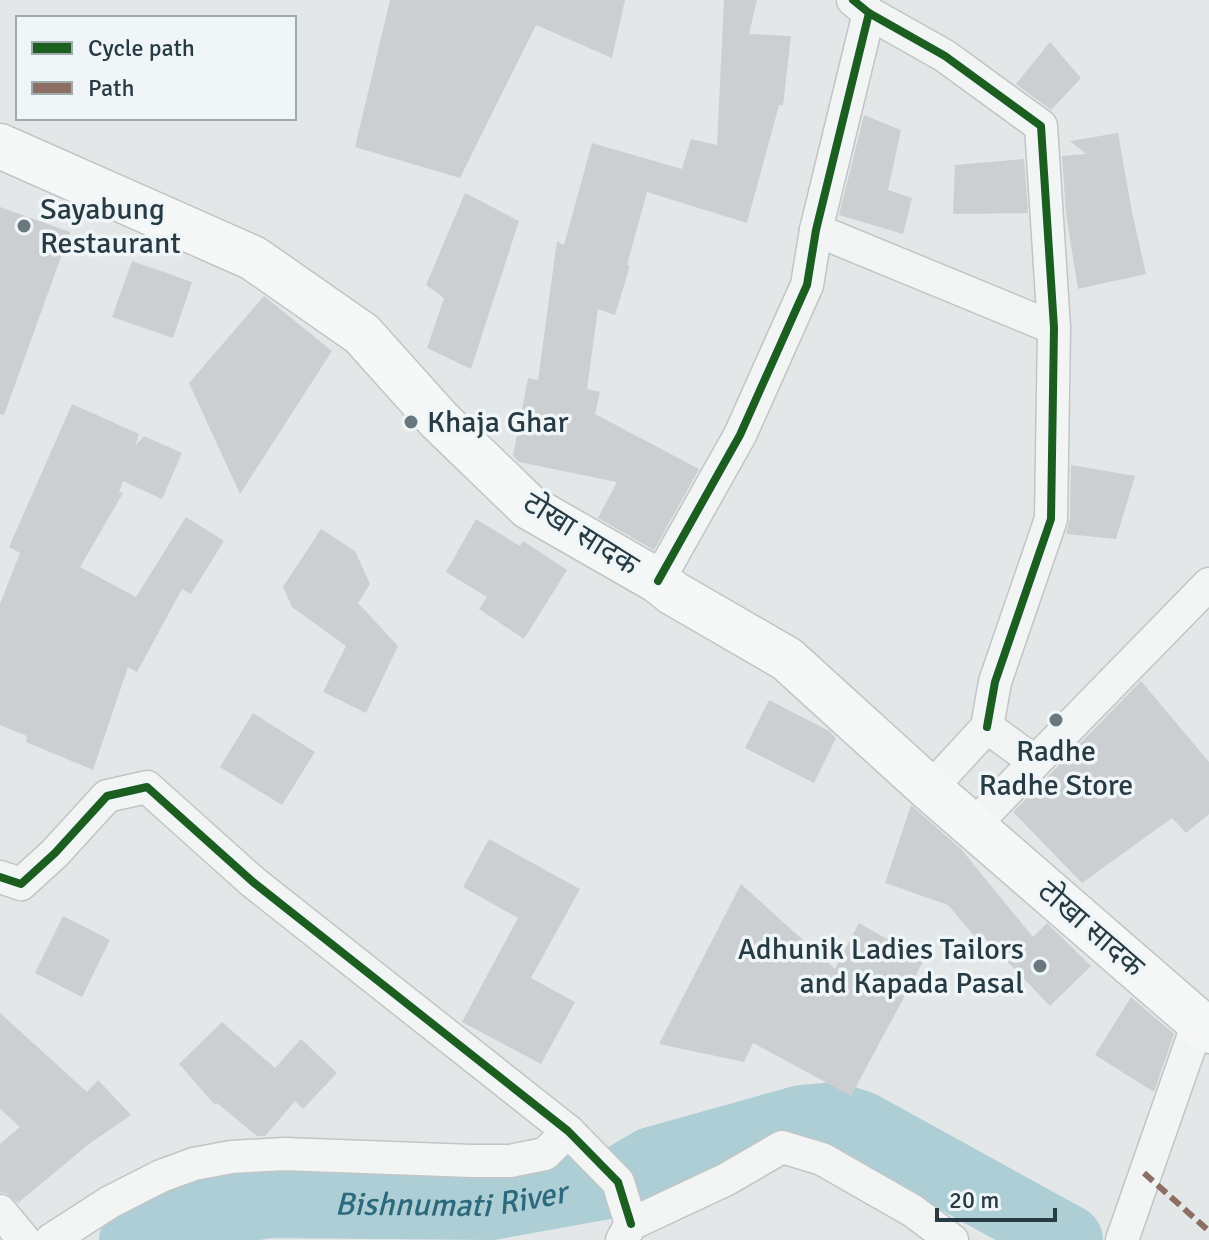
<svg xmlns="http://www.w3.org/2000/svg" width="1209" height="1240" font-family="Signika,'Noto Sans Devanagari',sans-serif">
  <style>
    .lines { fill: none; stroke-linecap: round; stroke-linejoin: round }
    .river { stroke: #aeced6; stroke-width: 70 }
    .building { fill: #cbcfd1 }
    .street-casing { stroke: #c1c5c6; stroke-width: 35 }
    .secondary-casing { stroke: #c1c5c6; stroke-width: 47 }
    .street { stroke: #f3f5f5; stroke-width: 32 }
    .secondary { stroke: #f6f7f7; stroke-width: 44 }
    .quiet { stroke: #8d6e63; stroke-width: 6; stroke-dasharray: 12 6; stroke-linecap: butt }
    .cycleway-casing { stroke: #f0f6f8; stroke-width: 13 }
    .cycleway { stroke: #1b5e20; stroke-width: 8 }
    .poi-dot { fill: #69777e; stroke: #f0f6f8; stroke-width: 3 }
    .labels { text-anchor: middle; dominant-baseline: central; stroke-width: 7; stroke-linejoin: round; paint-order: stroke }
    .poi-label { font-size: 30px; fill: #273b45; stroke: #f0f6f8; text-anchor: start }
    .street-label { font-size: 30px; fill: #273b45; stroke: #f0f6f8 }
    .water-label { font-size: 32px; font-style: italic; fill: #2c697d; stroke: #f0f6f8 }
  </style>
  <rect width="100%" height="100%" fill="#e3e7e8"/>
  <g class="lines">
    <path class="river" id="s1" d="M134,1240L168,1220L269,1203L491,1205L618,1182L652,1162L802,1120L834,1117L861,1126L1068,1240"/>
  </g>
  <g class="building">
    <path d="M390,0H625L612,58L536,25L460,178L355,147Z"/>
    <path d="M724,0H757L749,34L791,36L783,105H779L747,223L647,192L627,265L630,266L615,315L598,309L587,389L600,392L595,414L699,469L654,550L598,518L617,482L519,462L513,456L528,378L538,380L557,241L564,245L592,143L682,169L691,139L717,145Z"/>
    <path d="M1050,42L1081,78L1051,110L1016,84Z"/>
    <path d="M864,115L901,130L888,190L912,198L903,234L839,215Z"/>
    <path d="M1118,133L1132,212L1146,274L1078,289L1066,213L1062,156L1086,154L1070,141Z"/>
    <path d="M1024,159L1028,213L953,214L955,165Z"/>
    <path d="M465,193L519,221L471,369L427,348L444,298L426,285Z"/>
    <path d="M0,207L70,232L4,415L0,414Z"/>
    <path d="M132,261L192,282L173,338L112,317Z"/>
    <path d="M264,296L332,351L240,494L189,383Z"/>
    <path d="M72,404L139,434L135,446L144,436L182,453L162,499L123,481L119,492L123,493L80,567L136,597L186,517L224,541L191,594L182,589L137,672L128,667L93,770L26,742L27,736L0,725V604L20,553L9,547Z"/>
    <path d="M1071,465L1135,476L1116,539L1066,534L1070,519Z"/>
    <path d="M476,519L520,546L523,541L567,570L524,639L479,609L487,597L446,572Z"/>
    <path d="M321,529L355,551L370,584L358,603L398,646L366,713L323,692L346,646L292,607L283,587Z"/>
    <path d="M1141,681L1209,762V814L1186,833L1172,818L1082,883L1013,812Z"/>
    <path d="M769,700L829,731L836,738L814,783L745,748Z"/>
    <path d="M253,713L315,752L282,805L220,767Z"/>
    <path d="M911,805L961,849L1033,937L1047,923L1091,966L1050,1006L980,933L975,937L948,905L885,883Z"/>
    <path d="M489,839L580,889L531,978L575,1002L541,1064L462,1022L518,918L463,887Z"/>
    <path d="M741,884L835,969L859,923L924,960L851,1096L753,1043L744,1062L659,1044Z"/>
    <path d="M63,916L110,940L82,997L35,973Z"/>
    <path d="M1131,997L1174,1034L1154,1092L1095,1055Z"/>
    <path d="M0,1013L87,1092L98,1080L131,1115L89,1144L18,1203L7,1194L0,1192V1144L20,1127L0,1109Z"/>
    <path d="M222,1022L275,1068L301,1039L337,1073L303,1109L295,1101L265,1136H257L217,1103L215,1105L179,1064Z"/>
  </g>
  <g class="lines">
    <g class="street-casing">
      <g id="street">
        <path d="M869,13L945,56L1041,126L1054,328L1051,519L995,682L987,727"/>
        <path d="M816,230L1054,328"/>
        <path d="M658,581L740,435L807,285L816,230L869,13L853,0"/>
        <path d="M930,789L987,727L1035,762L1209,584"/>
        <path d="M973,826L1035,762"/>
        <path d="M0,877L21,884L55,853L107,796L147,787L253,882L568,1131L618,1182L631,1224"/>
        <path d="M0,1211L24,1240"/>
        <path d="M51,1240L110,1202L161,1176L194,1164L231,1157L284,1154L472,1161H510L545,1154L568,1131"/>
        <path d="M622,1240L631,1224L725,1180L782,1147L822,1159L913,1211L952,1240"/>
        <path d="M1122,1240L1198,1023"/>
      </g>
    </g>
    <g class="secondary-casing">
      <path id="secondary" d="M0,146L253,258L362,334L439,420L529,507L658,581L673,593L787,659L930,789L1209,1031"/>
    </g>
    <use href="#street" class="street"/>
    <use href="#secondary" class="secondary"/>
    <path class="quiet" d="M1144,1173L1209,1231"/>
    <g class="cycleway-casing">
      <g id="cycleway">
        <path d="M869,13L945,56L1041,126L1054,328L1051,519L995,682L987,727"/>
        <path d="M658,581L740,435L807,285L816,230L869,13L853,0"/>
        <path d="M0,877L21,884L55,853L107,796L147,787L253,882L568,1131L618,1182L631,1224"/>
      </g>
    </g>
    <use href="#cycleway" class="cycleway"/>
  </g>
  <g class="poi-dot">
    <circle cx="24" cy="226" r="8"/>
    <circle cx="411" cy="422" r="8"/>
    <circle cx="1056" cy="720" r="8"/>
    <circle cx="1040" cy="966" r="8"/>
  </g>
  <g class="labels">
    <g class="poi-label">
      <text x="40" y="209">Sayabung<tspan x="40" dy="34">Restaurant</tspan></text>
      <text x="427" y="422">Khaja Ghar</text>
      <text x="1056" y="751" text-anchor="middle">Radhe<tspan x="1056" dy="34">Radhe Store</tspan></text>
      <text x="1024" y="949" text-anchor="end">Adhunik Ladies Tailors<tspan x="1024" dy="34">and Kapada Pasal</tspan></text>
    </g>
    <g class="street-label">
      <text transform="translate(581 534) rotate(32)">टोखा सादक</text>
      <text transform="translate(1091 929) rotate(41)">टोखा सादक</text>
    </g>
    <g class="water-label">
      <text stroke="none"><textPath href="#s1" startOffset="324">Bishnumati River</textPath></text>
    </g>
  </g>
  <rect x="16" y="16" width="280" height="104" fill="#f0f6f8" stroke="#a0abb0" stroke-width="2"/>
  <rect x="32" y="42" width="40" height="12" fill="#1b5e20" stroke="#a0abb0" stroke-width="2"/>
  <text x="88" y="56" font-size="24" fill="#273b45">Cycle path</text>
  <rect x="32" y="82" width="40" height="12" fill="#8d6e63" stroke="#a0abb0" stroke-width="2"/>
  <text x="88" y="96" font-size="24" fill="#273b45">Path</text>
  <path d="M937 1208v12h118v-12" fill="none" stroke="#273b45" stroke-width="4"/>
  <text x="949" y="1208" font-size="24" fill="#273b45" stroke="#f0f6f8" stroke-width="6" paint-order="stroke">20 m</text>
</svg>
